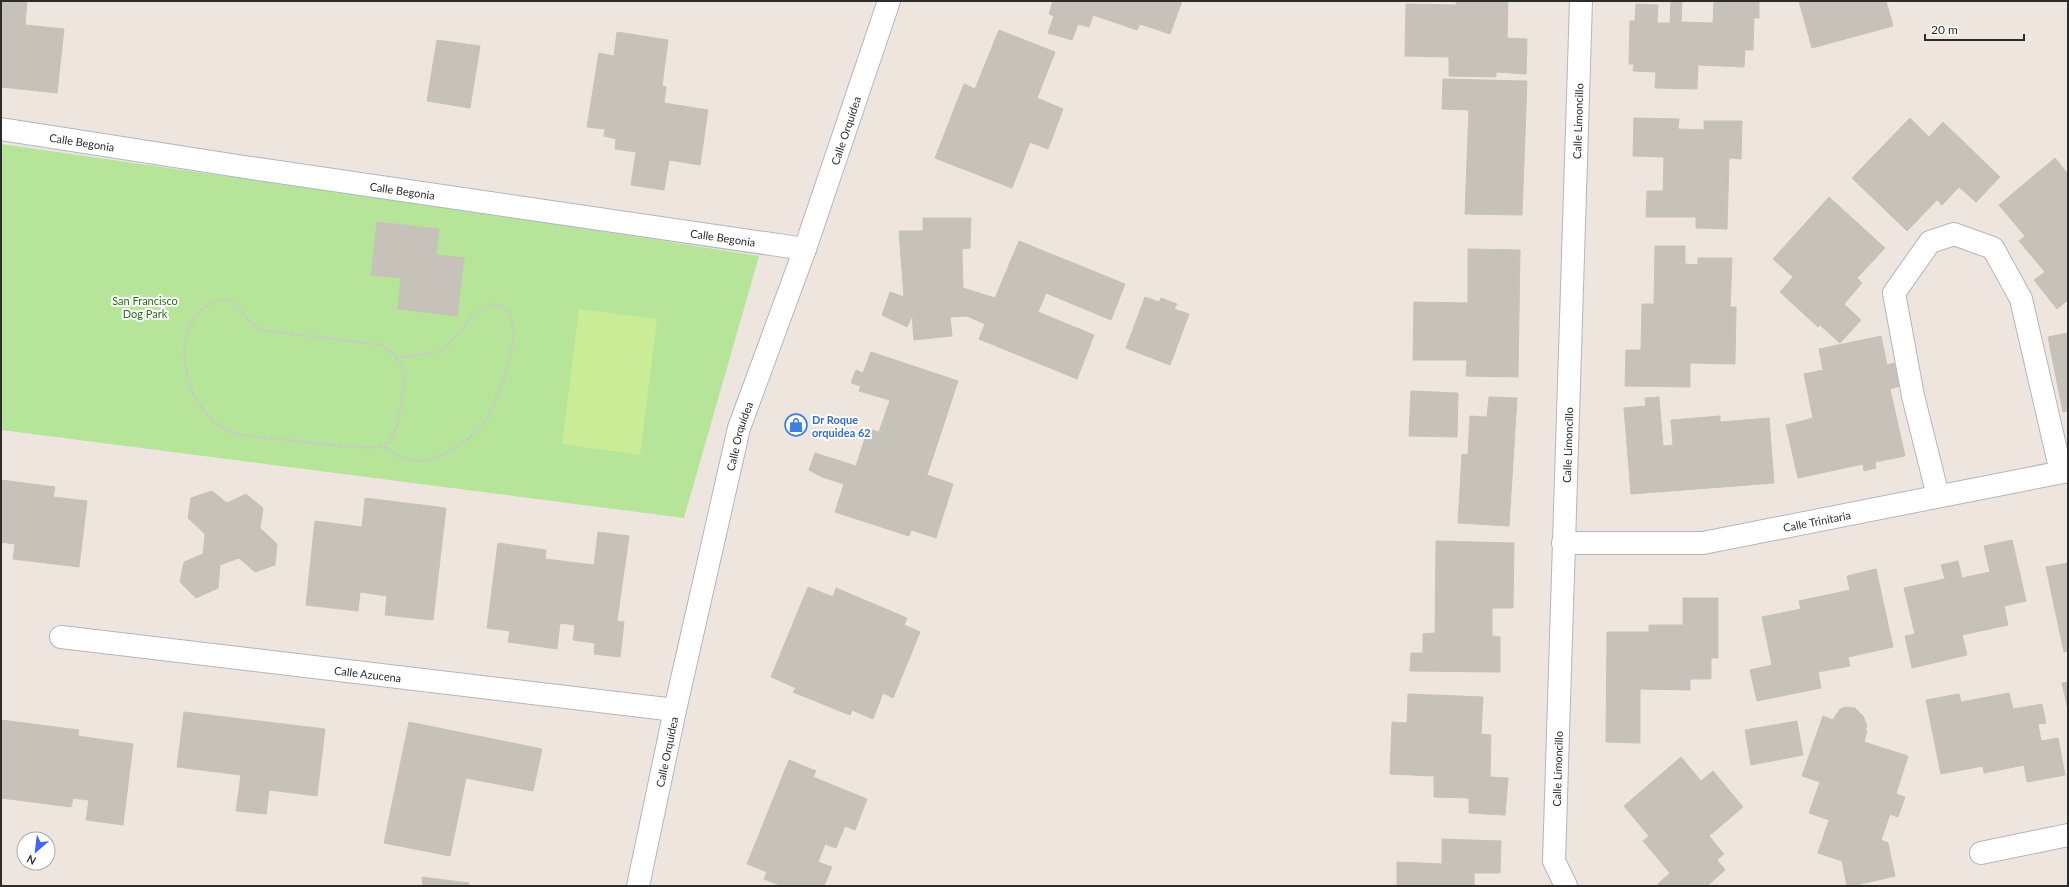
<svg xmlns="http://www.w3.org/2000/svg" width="2069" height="887" font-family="Lato,sans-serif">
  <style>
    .green { fill: #b6e59a }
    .pitch { fill: #caec96 }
    .building { fill: #c6c1b9; stroke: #c9c2b7 }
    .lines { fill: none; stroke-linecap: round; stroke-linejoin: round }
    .minor-casing { stroke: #b2b5c0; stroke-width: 24 }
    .path { stroke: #c8c8c8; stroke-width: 2.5; stroke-dasharray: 3 2; stroke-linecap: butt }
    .minor { stroke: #fff; stroke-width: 22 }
    .labels { text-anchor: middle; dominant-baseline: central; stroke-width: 4; stroke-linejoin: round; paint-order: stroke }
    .street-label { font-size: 11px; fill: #2c2c2c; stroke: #fff }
    .park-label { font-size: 11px; fill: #2d6b1a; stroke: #fff }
    .shop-label { font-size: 11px; font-weight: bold; fill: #366cbe; stroke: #fff; text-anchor: start }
  </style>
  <rect width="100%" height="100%" fill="#eee6de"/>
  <path class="green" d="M1,144L498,215L759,256L684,518L1,430Z"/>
  <path class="pitch" d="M579,309L657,319L640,455L562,444Z"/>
  <g class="building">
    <path d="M1,1H27L25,25L64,29L57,93L1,87Z"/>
    <path d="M1053,1H1182L1170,34L1140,24L1137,30L1093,15L1089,27L1078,24L1072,40L1048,33L1054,16L1049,14Z"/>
    <path d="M1456,1H1508L1507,38L1527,39L1526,74L1496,72V77L1449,76V57L1405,56L1406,4L1456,5Z"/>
    <path d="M1671,1H1682L1681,22L1713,23L1714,1H1759V18H1754L1753,50H1745L1744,67L1698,65L1697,89L1655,88L1656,72L1633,71L1634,64H1629L1630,21H1635L1636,4L1658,5L1657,23H1670Z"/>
    <path d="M1799,1H1886L1893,26L1812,48Z"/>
    <path d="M999,30L1055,52L1037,98L1063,109L1048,149L1030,142L1012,188L935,158L964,84L975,89Z"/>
    <path d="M617,32L668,40L662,86L666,87L664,103L708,110L700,165L669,160L664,190L631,185L636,152L615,149L616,139L604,136L605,129L587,127L599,53L614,56Z"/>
    <path d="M437,40L480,46L470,108L427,101Z"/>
    <path d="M1443,79L1527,81L1522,215L1465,214L1469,110L1442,109Z"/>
    <path d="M1634,118L1679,119L1678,129L1704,130V121H1742L1741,159L1729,158L1727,229L1696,228V217H1646L1647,191H1663L1664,157L1633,156Z"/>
    <path d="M1910,118L1929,137L1943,122L2000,177L1976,202L1959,187L1942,205L1937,200L1907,231L1852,178Z"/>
    <path d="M2055,158L2068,174V300L2057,309L2034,280L2045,272L2019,241L2025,236L1999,205Z"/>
    <path d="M1829,197L1885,248L1857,278L1862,283L1844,304L1861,320L1840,343L1820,325L1818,327L1780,292L1793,277L1773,259Z"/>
    <path d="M923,218H971L970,248L962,249L963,288L995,298L1019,241L1125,284L1111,320L1046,293L1038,312L1094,335L1077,379L979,339L985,324L967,316L950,317L952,336L914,340L912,316L907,327L882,315L890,292L904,297L899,231H923Z"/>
    <path d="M377,222L439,229L436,255L464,258L457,316L398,309L401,278L371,275Z"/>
    <path d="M1655,246H1685V264L1698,265V258H1732L1730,307H1736L1735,364L1690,363V387L1625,386L1626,350H1641L1642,304H1654Z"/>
    <path d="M1468,249L1520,250L1518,377L1466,376L1467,360H1413L1414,302L1468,303Z"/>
    <path d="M1145,297L1159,302L1161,298L1177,304L1174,309L1189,314L1170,365L1126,348Z"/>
    <path d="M2068,333V411L2063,412L2048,337Z"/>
    <path d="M1881,336L1887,365L1894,363L1900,386L1890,389L1905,456L1875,462L1876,468L1864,471L1863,464L1798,478L1786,425L1813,418L1804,374L1823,370L1819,349Z"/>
    <path d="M871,352L958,381L927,475L953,484L936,538L911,530L909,536L835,512L844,484L822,477L809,470L815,453L856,466L868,429L879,432L890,400L859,391L861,386L851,383L856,370L863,373Z"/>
    <path d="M1411,391L1458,393L1457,437L1409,436Z"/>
    <path d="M1489,397L1517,398L1509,526L1458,523L1462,454L1468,455L1470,416L1487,417Z"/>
    <path d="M1659,397L1663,446L1673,445L1671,420L1720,416V422L1769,418L1774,483L1631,494L1624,408L1646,406L1645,398Z"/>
    <path d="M1,480L55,487L53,497L87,501L79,567L13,559L15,544L1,542Z"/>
    <path d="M212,491L227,503L246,494L263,508L260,528L277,544L275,565L255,572L239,558L220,565L218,588L196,598L180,582L184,562L203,554L205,534L188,518L191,498Z"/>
    <path d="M365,498L446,508L433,620L385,615L387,596L360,592L358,611L306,605L315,521L362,527Z"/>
    <path d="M598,532L629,536L617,621L624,622L620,657L594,654L595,643L573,640L575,625L560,623L557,649L508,642L510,631L487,628L498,543L546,550L545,559L594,565Z"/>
    <path d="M2012,540L2026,601L2004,606L2008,625L1962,635L1967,655L1912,668L1905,636L1915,634L1904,588L1945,579L1941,565L1958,561L1962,578L1990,572L1984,546Z"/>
    <path d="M1436,541L1514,543L1513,608H1492V636L1500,637V672L1410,671L1411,653H1423V634L1435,633Z"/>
    <path d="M2068,563V651L2064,652L2046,567Z"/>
    <path d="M1876,569L1893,647L1848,657L1850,666L1818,672L1821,688L1757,701L1750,670L1772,665L1762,617L1801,609L1799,601L1850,590L1847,576Z"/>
    <path d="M808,587L833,597L836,588L907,618L904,625L920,632L893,698L883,693L873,719L852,710L850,715L793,692L796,688L771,677Z"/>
    <path d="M1683,598H1718V658H1711V679H1690V690L1640,689V743L1606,742L1607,632H1649V625H1683Z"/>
    <path d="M2068,682V710L2062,683Z"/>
    <path d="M2009,693L2013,709L2042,704L2046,723L2038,724L2041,741L2058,738L2065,775L2027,782L2024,765L1984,773L1983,766L1941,774L1926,700L1959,694L1961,702Z"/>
    <path d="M1408,694L1483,697L1481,734L1491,735L1490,777L1508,778L1505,815L1469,813V798L1434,797V776L1390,774L1392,722L1407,723Z"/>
    <path d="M1846,707L1855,708L1863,716L1867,726L1865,730L1867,731L1864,742L1908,756L1896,794L1905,797L1898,817L1890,814L1881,840L1888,843L1895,876L1852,886H1847L1842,861L1818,853L1829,820L1809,813L1820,782L1802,776L1823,716L1833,720L1840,709Z"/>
    <path d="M184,712L325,729L317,796L269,790L266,814L236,811L241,775L177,767Z"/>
    <path d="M1,720L79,730L78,736L133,744L123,825L86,820L89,800L73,798L71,807L1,798L2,781L1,780Z"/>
    <path d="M1797,721L1803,755L1751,765L1745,730Z"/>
    <path d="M409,722L542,749L533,791L466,778L450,856L384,843Z"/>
    <path d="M1681,757L1701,781L1713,771L1743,807L1709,836L1724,854L1717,860L1725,870L1707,886H1660L1658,884L1670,873L1643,841L1649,836L1624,806Z"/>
    <path d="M789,760L816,771L813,777L867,799L855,830L845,826L836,848L825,844L818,862L832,867L824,886H781L764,879L767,872L747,864Z"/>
    <path d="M1442,839L1501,841L1500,873H1474V886H1397V862L1442,864Z"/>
    <path d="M422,877L469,883L468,886H423Z"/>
  </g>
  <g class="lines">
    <g class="minor-casing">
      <g id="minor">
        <path id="s1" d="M1,129L251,168L805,249"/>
        <path d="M1938,496L1913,396L1894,293L1930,242L1954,234L1993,248L2021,299L2061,472"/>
        <path id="s2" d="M1563,543H1703L2068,471"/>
        <path id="s3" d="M61,637L675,710"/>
        <path d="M1981,853L2068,835"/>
        <path id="s4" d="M638,886L675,710L739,428L805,249L889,1"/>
        <path id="s5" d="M1566,886L1554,861L1581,1"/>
      </g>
    </g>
    <path class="path" d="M385,447C395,453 403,460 415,461C436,462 471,441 483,424C497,407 511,358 514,335C514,328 511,319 509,311L494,303L474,315L450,343L438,352L397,358L382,345L261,330C245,320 242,309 227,299C164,307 178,406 225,429C241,437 268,438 285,440C319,443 352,449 385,447L397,427L401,405L405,376L397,358"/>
    <use href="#minor" class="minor"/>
  </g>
  <defs>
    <g id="shop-ring" transform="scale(1.15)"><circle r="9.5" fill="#fff" stroke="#3f7fe0" stroke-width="1.5"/><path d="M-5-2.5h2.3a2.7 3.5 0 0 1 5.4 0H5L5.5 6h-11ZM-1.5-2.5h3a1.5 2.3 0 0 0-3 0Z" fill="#3f7fe0"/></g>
  </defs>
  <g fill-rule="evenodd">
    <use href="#shop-ring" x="796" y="425"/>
  </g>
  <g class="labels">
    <g class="street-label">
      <text stroke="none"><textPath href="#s5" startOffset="768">Calle Limoncillo</textPath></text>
      <text stroke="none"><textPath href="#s4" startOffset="785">Calle Orquídea</textPath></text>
      <text stroke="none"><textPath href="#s1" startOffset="82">Calle Begonia</textPath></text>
      <text stroke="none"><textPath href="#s1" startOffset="406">Calle Begonia</textPath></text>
      <text stroke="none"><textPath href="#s1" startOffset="730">Calle Begonia</textPath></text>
      <text stroke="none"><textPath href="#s4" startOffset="461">Calle Orquídea</textPath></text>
      <text stroke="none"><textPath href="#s5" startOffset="444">Calle Limoncillo</textPath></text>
      <text stroke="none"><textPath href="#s2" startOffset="256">Calle Trinitaria</textPath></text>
      <text stroke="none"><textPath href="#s3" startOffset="309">Calle Azucena</textPath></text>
      <text stroke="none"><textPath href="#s4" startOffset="137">Calle Orquídea</textPath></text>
      <text stroke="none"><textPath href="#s5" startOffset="120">Calle Limoncillo</textPath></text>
    </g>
    <g class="park-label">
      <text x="145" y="300">San Francisco<tspan x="145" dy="13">Dog Park</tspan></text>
    </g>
    <g class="shop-label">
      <text x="812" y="419">Dr Roque<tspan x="812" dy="13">orquidea 62</tspan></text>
    </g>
  </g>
  <rect width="2069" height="887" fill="none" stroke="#2c2c2c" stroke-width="4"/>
  <g transform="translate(36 851) rotate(208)"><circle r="19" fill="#ffffff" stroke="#ababab"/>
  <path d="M0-3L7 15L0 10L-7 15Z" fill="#3d66fc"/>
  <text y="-6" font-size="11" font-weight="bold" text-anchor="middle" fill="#2c2c2c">N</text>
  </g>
  <path d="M1925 34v6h99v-6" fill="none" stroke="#2c2c2c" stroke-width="2"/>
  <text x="1931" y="34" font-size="12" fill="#2c2c2c" stroke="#ffffff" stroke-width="3" paint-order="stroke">20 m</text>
</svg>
